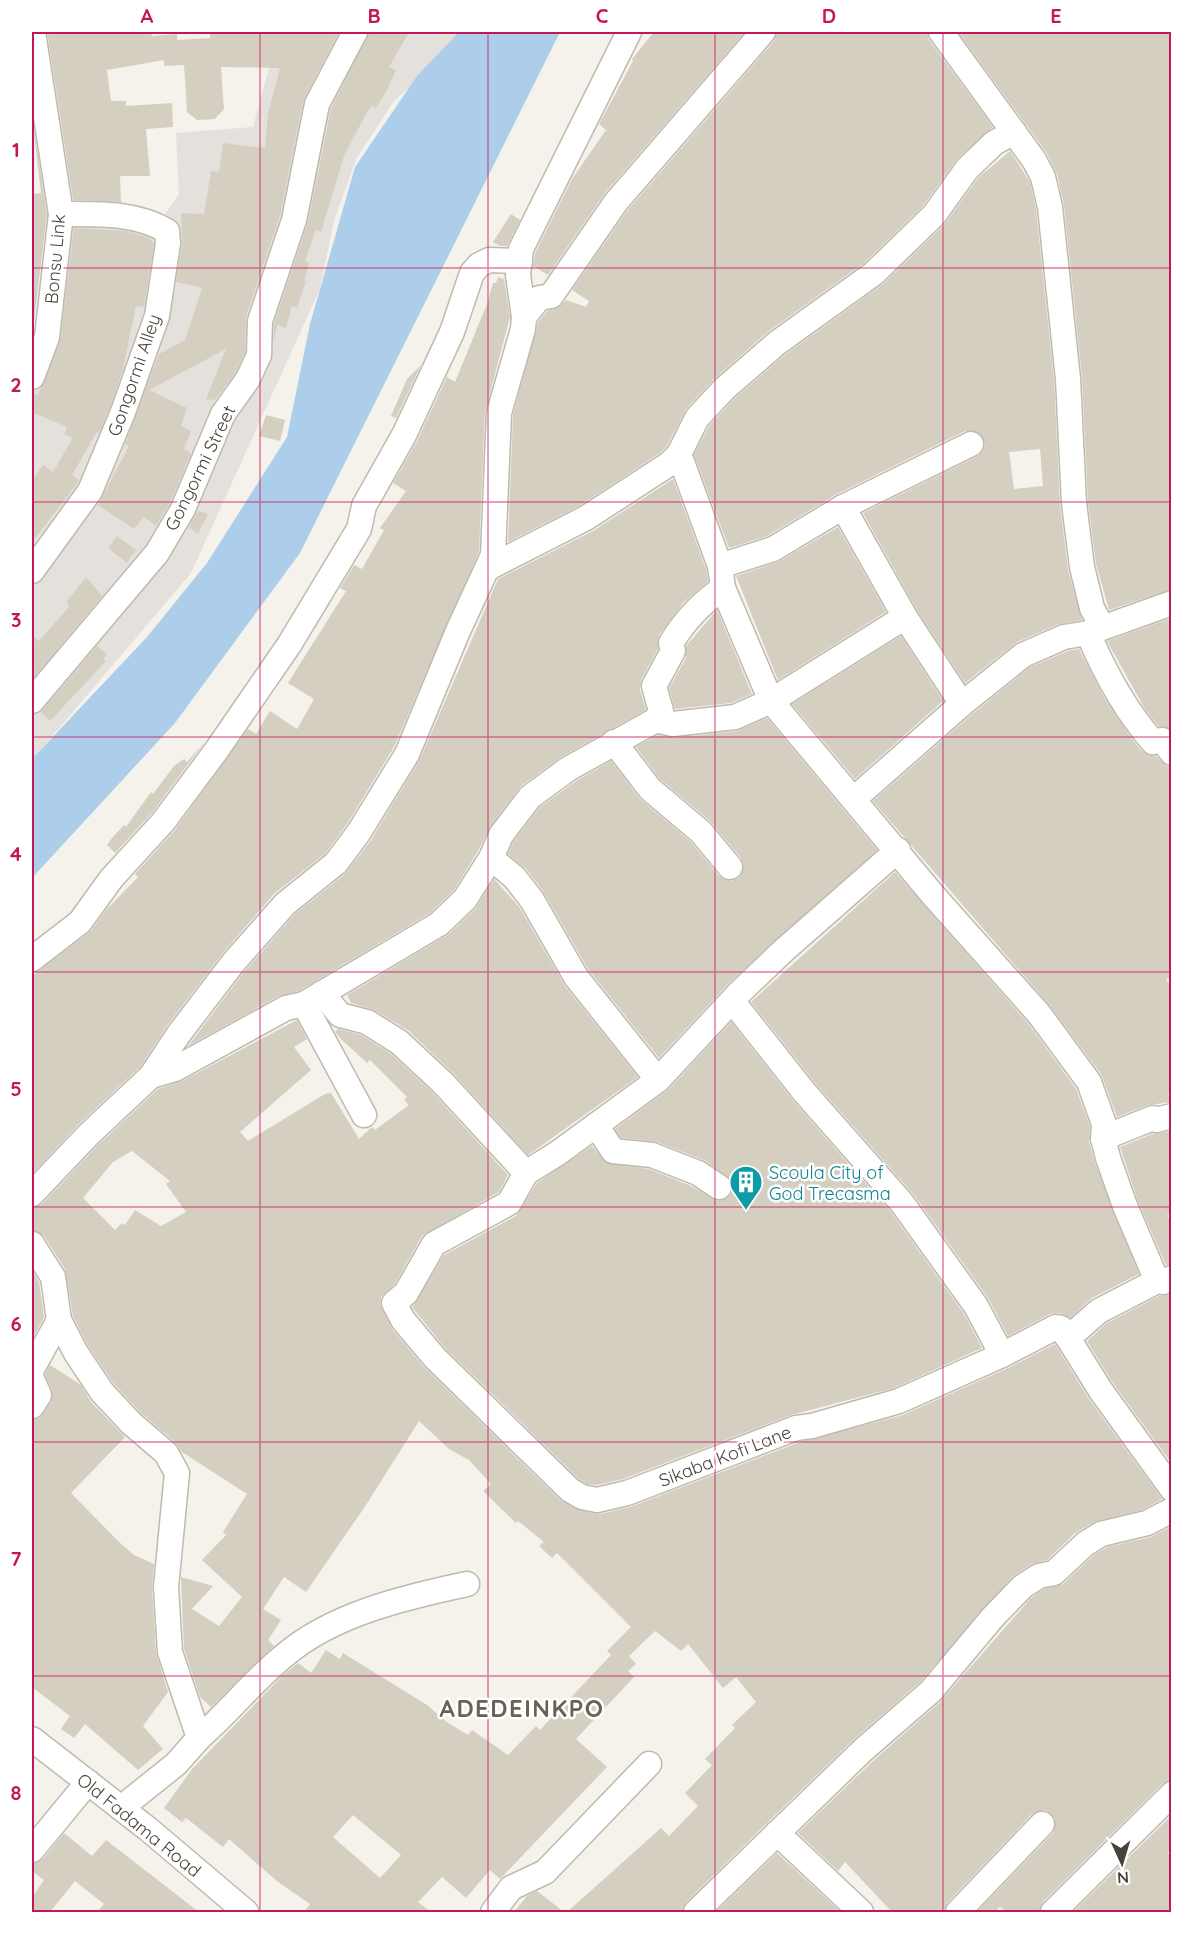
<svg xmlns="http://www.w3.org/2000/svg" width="1203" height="1944" font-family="Quicksand,sans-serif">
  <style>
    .industrial { fill: #e4e1dc }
    .water { fill: #adceeb }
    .building { fill: #d5cfc1; fill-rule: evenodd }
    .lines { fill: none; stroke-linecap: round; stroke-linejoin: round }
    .minor-casing { stroke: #bfbaae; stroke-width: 27 }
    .minor { stroke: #fff; stroke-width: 24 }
    .grid { fill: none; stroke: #c2185b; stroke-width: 1.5; stroke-opacity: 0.55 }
    .labels { text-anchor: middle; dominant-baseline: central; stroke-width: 5; stroke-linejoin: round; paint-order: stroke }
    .street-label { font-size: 18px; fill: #484339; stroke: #fff }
    .culture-label { font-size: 18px; fill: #0d838f; stroke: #fff; text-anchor: start }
    .district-label { font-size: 24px; font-weight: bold; letter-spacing: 1.5px; fill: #6a6252; stroke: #fff }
    .neatline { fill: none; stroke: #c2185b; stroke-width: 2 }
    .grid-label { font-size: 20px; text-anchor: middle; font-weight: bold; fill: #c2185b }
  </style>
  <rect width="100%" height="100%" fill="#f4f2eb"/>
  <path class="industrial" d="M284,32H471L394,101L356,159L335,218L319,291L191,573L32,760V363L67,214L163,217L179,194L176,133L253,127L271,61Z"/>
  <path class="water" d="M459,32H560L300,553L175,723L32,878V759L147,637L207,563L287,437L310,324L355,167L417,76Z"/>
  <g class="building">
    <path d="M47,32H151L152,36L177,34V40L210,38V32H339L303,101L280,216L246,316L245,352L236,372L215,400L206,399L226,349L149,390L187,408L181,426L191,431L184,449L191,453L170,503L156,526L144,517L134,529L98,505L129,446L125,444L159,354L185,340L202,288L176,282L182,245L181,213L204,214L211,171L219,172L223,143L265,148L268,114L280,68L221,67L224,109L215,119L197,120L187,112L184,65L164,66V60L107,70L111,101H126V106L172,103L173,127L146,129L150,176H120L121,202L73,200Z"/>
    <path d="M369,32H409L389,67L396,70L388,88L376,108L372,106L367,112L344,156L321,232L316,230L305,261L309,263L304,281H306L297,308L292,306L286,328L277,325L274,341V324L308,223L331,109Z"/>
    <path d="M654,32H745L605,193L548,275L533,266L535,253L572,179L606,130L599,124L633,61L632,59Z"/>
    <path d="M777,32H927L929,40L993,127L957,159L923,206L864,263L769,331L714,379L686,409L667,446L660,453L579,506L508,542L513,415L538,322L547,311L558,308L566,300L586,307L589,301L572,290L627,211L774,41Z"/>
    <path d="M958,32H1172V589L1109,610L1096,564L1088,502L1082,378L1064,205L1057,174L1046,152Z"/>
    <path d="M32,116L47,214L32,337V194L41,193Z"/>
    <path d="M1010,151L1030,182L1036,209L1054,380L1060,505L1068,570L1082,620L1059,624L1017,642L965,683L917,610L863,513L978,456L985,446L979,433L965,431L837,494L767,536L729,548L694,455L709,426L734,399L786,354L883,284L944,225L978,178ZM1040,449L1043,486L1014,489L1009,452Z"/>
    <path d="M511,214L520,220L507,246H500L493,242Z"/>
    <path d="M74,228L126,231L149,238L154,243L144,307L136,306L123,369L110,407L99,433L97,432L72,475L79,480L77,484L32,542V481L43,465L53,472L73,438L64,434L67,427L32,412V393L38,395L60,342Z"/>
    <path d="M498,277L504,279L510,317L485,412L479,552L394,747L347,824L326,853L274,894L222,954L167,1026L140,1067L78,1125L32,1174V976L91,931L106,910L138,877L135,874L174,831L248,729L256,734L270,711L297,729L314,699L288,683L346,591L340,588L354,565L362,569L384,530L380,528L406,491L393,483L417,441L447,377L455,382L487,304L493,283H496Z"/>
    <path d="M421,365L396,418L391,416L407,379Z"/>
    <path d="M266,415L285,420L280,441L259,436Z"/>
    <path d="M673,479L706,569L708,581L683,603L659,635L658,649L641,680L640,690L646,710L561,757L521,786L490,827L478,851L454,890L430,913L299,991L279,996L188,1046L244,972L295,914L345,874L371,840L420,759L498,579L593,531Z"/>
    <path d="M198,511L208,514L198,534L189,527Z"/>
    <path d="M838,527L886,612L778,680L736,576L780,561Z"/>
    <path d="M117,536L136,550L127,563L108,548Z"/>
    <path d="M86,577L102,596L32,680V635L39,641L69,607L67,601Z"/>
    <path d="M717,610L752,694L731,703L675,709L669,688L686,658V646Z"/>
    <path d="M1172,618V730L1158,726L1145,709L1107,641Z"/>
    <path d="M901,636L943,701L855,779L792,704Z"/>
    <path d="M97,646L107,654L103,658L106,661L50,721L41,712Z"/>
    <path d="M1079,649L1104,697L1132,739L1142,751L1156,756L1166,766L1172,767V976L1166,980L1172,987V1091L1168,1094L1172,1102L1148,1105L1117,1117L1101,1074L1050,1006L873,801L971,715L1030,667L1068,651Z"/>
    <path d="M767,718L877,850L728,984L659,1058L588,969L543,891L525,868L508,854L513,842L540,807L576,781L611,761L639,798L691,842L719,876L732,881L739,878L743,871L741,858L710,821L660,779L636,747L658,735L675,738L737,731Z"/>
    <path d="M206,740L152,813L115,853L107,845L112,838L124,825L126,827L151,792L153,794L174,766L184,759L187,762Z"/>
    <path d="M895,872L1028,1023L1076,1089L1090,1126L1089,1141L1095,1163L1139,1274L1092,1298L1070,1318L1059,1313L1050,1314L1008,1336L988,1298L914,1195L816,1084L751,1002Z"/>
    <path d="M494,879L520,908L565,986L638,1077L528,1155L453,1073L409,1031L374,1010L351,1003L347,995L449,934L475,909Z"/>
    <path d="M297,1020L307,1039L294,1047L311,1070L240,1132L248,1141L325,1094L331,1093L359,1139L372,1127L375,1130L409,1105L404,1100L407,1097L370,1060L367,1063L342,1040L335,1032L338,1029L361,1035L390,1053L433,1093L508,1175L499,1192L422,1236L395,1284L381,1297L380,1304L392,1329L425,1368L560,1500L575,1509L600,1514L630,1507L800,1442L903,1415L1008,1368L1055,1344L1089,1399L1162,1499L1142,1510L1094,1522L1075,1533L1047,1560L1032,1564L1012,1577L921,1681L853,1740L767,1823L686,1902L682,1912H567L661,1828L669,1836L698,1806L685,1793L712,1765L705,1759L735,1728L732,1725L756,1702L736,1677L723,1688L688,1644L681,1651L655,1631L629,1656L636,1664L628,1671L634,1677L576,1739L607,1767L500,1879L490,1870L466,1898L442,1877L418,1902L431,1912H304L310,1904L278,1882L229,1839L223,1847L186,1818L182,1822L164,1808L193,1768L283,1675L298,1663L311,1673L326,1650L340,1659L343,1653L427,1705L448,1723L468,1735L472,1730L508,1755L536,1726L540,1730L611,1655L607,1651L631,1627L557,1553L552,1558L539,1546L544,1542L518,1521L516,1523L483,1491L491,1484L469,1460L449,1449L419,1421L366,1505L306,1592L284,1577L263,1609L281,1620L268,1640L274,1646L211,1707L200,1697L184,1649L181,1577L213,1586L192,1609L219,1626L242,1597L202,1560L226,1535L223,1532L247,1494L182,1452L175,1442L141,1413L113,1383L88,1346L73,1316L65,1269L44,1236L32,1230V1208L42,1204L98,1145L158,1089L182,1081ZM132,1151L170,1181L166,1184L186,1212L161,1226L135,1210L125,1225L122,1223L115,1230L83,1198L113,1162ZM353,1815L401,1855L380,1878L333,1837Z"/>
    <path d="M731,1022L794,1102L891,1212L964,1314L982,1348L894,1388L791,1415L623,1479L597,1485L587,1484L579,1479L445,1348L412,1307L444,1255L516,1216L537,1183L592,1146L606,1163L649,1169L691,1186L718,1201L730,1195L733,1188L731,1180L706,1161L657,1142L621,1138L615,1129L668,1090Z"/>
    <path d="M1172,1131V1214L1167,1215L1172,1225V1264L1166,1265L1138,1201L1120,1147L1152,1134Z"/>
    <path d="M32,1270L39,1282L44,1317L32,1340Z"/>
    <path d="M1172,1294V1464L1113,1383L1087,1341L1107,1323L1159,1296Z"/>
    <path d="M50,1365L81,1385L91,1402L125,1437L71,1493L119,1542L134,1555L154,1564L152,1588L156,1653L168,1692L143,1726L163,1749L138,1770L85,1724L74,1738L61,1729L70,1716L32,1687V1420L39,1418L51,1402L52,1390L45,1374Z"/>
    <path d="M1172,1526V1780L1162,1784L1043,1902L1039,1912H1007L1000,1907L995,1912H977L1053,1833L1055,1819L1046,1810L1032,1814L948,1902L944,1912H892L845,1862L838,1871L798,1833L873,1761L940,1702L1031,1598L1044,1589L1063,1584L1094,1555L1107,1547L1151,1537Z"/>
    <path d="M1172,1815V1848L1167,1853L1172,1857V1912H1073Z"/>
    <path d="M64,1833L92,1856L106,1840L199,1912H97L104,1904L75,1881L50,1912H32V1897L44,1880L32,1871V1864L43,1859Z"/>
    <path d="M777,1853L841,1912H716Z"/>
    <path d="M537,1891L564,1912H514L527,1896Z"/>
  </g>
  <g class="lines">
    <g class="minor-casing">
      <g id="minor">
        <path d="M941,32L1034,160L1043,177L1050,207L1068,379L1074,503L1082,567L1092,608L1102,627"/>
        <path d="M524,317L518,275L521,249L629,32"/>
        <path d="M32,377L47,337L61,214L33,32"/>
        <path d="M679,454L720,566L723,588L771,701L933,895L1039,1014L1089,1082L1104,1124L1103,1138L1108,1158L1125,1206L1157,1281"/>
        <path d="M843,507L905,617L962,704"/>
        <path d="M720,566L773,549L843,507L971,444"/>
        <path d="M490,567L586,518L669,464L679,454L697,418L724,389L777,343L873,274L934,215L967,169L994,143L1014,132"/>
        <path d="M32,571L90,491L123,412L157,316L168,243L167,231C135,212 97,214 61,214"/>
        <path d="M1088,633C1104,671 1126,711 1153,742L1162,740L1172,753"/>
        <path d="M32,701L157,553L183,509L223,414L248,379L259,355L260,321L294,220L317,104L355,32"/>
        <path d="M656,720L661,711L654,686L673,651L671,643C685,620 701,603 723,588"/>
        <path d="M614,742L650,789L701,832L730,867"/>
        <path d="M855,798L962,704L1023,655L1064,637L1088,633L1172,603"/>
        <path d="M898,850L783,951L738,994L658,1080L558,1153L526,1173L509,1203L434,1244L406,1293L394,1303L403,1320L435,1358L570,1490L582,1497L597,1500L627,1493L796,1428L812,1426L899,1401L1002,1355L1056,1327L1061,1328L1068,1338L1099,1311L1157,1281L1163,1282L1172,1278"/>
        <path d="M491,858L514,877L532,900L576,977L658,1080"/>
        <path d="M32,959L80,922L111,879L163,822L216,751L289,645L359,529L364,506L404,435L452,332L472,273L479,265L489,260L520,261"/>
        <path d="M322,993L340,1015L367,1022L399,1042L443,1083L526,1173"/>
        <path d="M733,1002L805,1093L902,1203L976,1306L1002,1355"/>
        <path d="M304,1004L364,1115"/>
        <path d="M151,1076L175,1069L286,1008L304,1004L439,924L465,899L491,858L501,835L530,797L568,769L656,720L673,724L735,717L771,701L905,617"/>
        <path d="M596,1125L613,1151L652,1155L698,1173L719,1187"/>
        <path d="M1103,1138L1153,1118L1156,1120L1172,1116"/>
        <path d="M32,1194L88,1135L151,1076L178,1035L233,963L285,904L336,863L359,832L407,754L458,631L493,555L499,413L523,329L524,317L539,298L551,296L616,202L763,32"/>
        <path d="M32,1244L53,1277L59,1320L76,1353L102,1392L131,1423L166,1453L177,1473L166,1587L170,1652L199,1738L176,1764L121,1808"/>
        <path d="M1068,1338L1101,1391L1172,1489"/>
        <path d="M32,1369L59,1320"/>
        <path d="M32,1379L39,1395L32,1406"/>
        <path d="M199,1738C229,1712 254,1680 285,1655C333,1614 406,1597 467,1584"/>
        <path d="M32,1739L148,1829L246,1912"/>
        <path d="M777,1833L861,1912"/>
        <path d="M32,1850L88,1782"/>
        <path d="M493,1912L511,1888L545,1872L649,1764"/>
        <path d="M696,1912L863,1750L931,1691L993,1617L1022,1587L1039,1576L1054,1573L1085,1544L1101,1534L1147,1523L1172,1510"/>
        <path d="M958,1912L1042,1824"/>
        <path d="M1053,1912L1172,1794"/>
      </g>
    </g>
    <use href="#minor" class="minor"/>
  </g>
  <path class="grid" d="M260,32V1912M488,32V1912M715,32V1912M943,32V1912M32,268H1172M32,502H1172M32,737H1172M32,972H1172M32,1207H1172M32,1442H1172M32,1676H1172"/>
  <defs>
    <g id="building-pin" transform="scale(1.725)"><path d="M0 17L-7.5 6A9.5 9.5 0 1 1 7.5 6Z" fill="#0f9aa8" stroke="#fff"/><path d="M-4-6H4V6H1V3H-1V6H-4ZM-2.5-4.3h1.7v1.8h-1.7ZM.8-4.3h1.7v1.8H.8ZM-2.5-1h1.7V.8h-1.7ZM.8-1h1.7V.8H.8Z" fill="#fff"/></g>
  </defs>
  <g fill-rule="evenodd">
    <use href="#building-pin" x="746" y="1182"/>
  </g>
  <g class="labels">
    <g class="street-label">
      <text transform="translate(55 259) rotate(-85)">Bonsu Link</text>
      <text transform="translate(134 375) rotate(-71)">Gongormi Alley</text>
      <text transform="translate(200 468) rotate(-64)">Gongormi Street</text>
      <text transform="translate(725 1456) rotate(-21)">Sikaba Kofi Lane</text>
      <text transform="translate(139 1825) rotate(39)">Old Fadama Road</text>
    </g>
    <g class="culture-label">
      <text x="769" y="1172">Scoula City of<tspan x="769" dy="21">God Trecasma</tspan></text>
    </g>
    <g class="district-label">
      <text x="522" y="1708">ADEDEINKPO</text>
    </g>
  </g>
  <rect width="1203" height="1944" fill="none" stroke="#ffffff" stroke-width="66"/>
  <g transform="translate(1122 1863) rotate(176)" stroke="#ffffff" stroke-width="4.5" paint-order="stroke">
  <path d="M0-4.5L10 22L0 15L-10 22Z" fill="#484339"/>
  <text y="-9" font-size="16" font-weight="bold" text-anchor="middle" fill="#484339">N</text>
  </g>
  <rect x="33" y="33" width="1137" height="1878" class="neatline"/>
  <g class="grid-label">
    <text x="147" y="23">A</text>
    <text x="374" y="23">B</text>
    <text x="602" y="23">C</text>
    <text x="829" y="23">D</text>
    <text x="1056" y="23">E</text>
    <text x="16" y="157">1</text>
    <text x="16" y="392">2</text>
    <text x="16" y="627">3</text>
    <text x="16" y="861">4</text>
    <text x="16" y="1096">5</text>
    <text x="16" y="1331">6</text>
    <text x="16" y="1566">7</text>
    <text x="16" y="1800">8</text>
  </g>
</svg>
